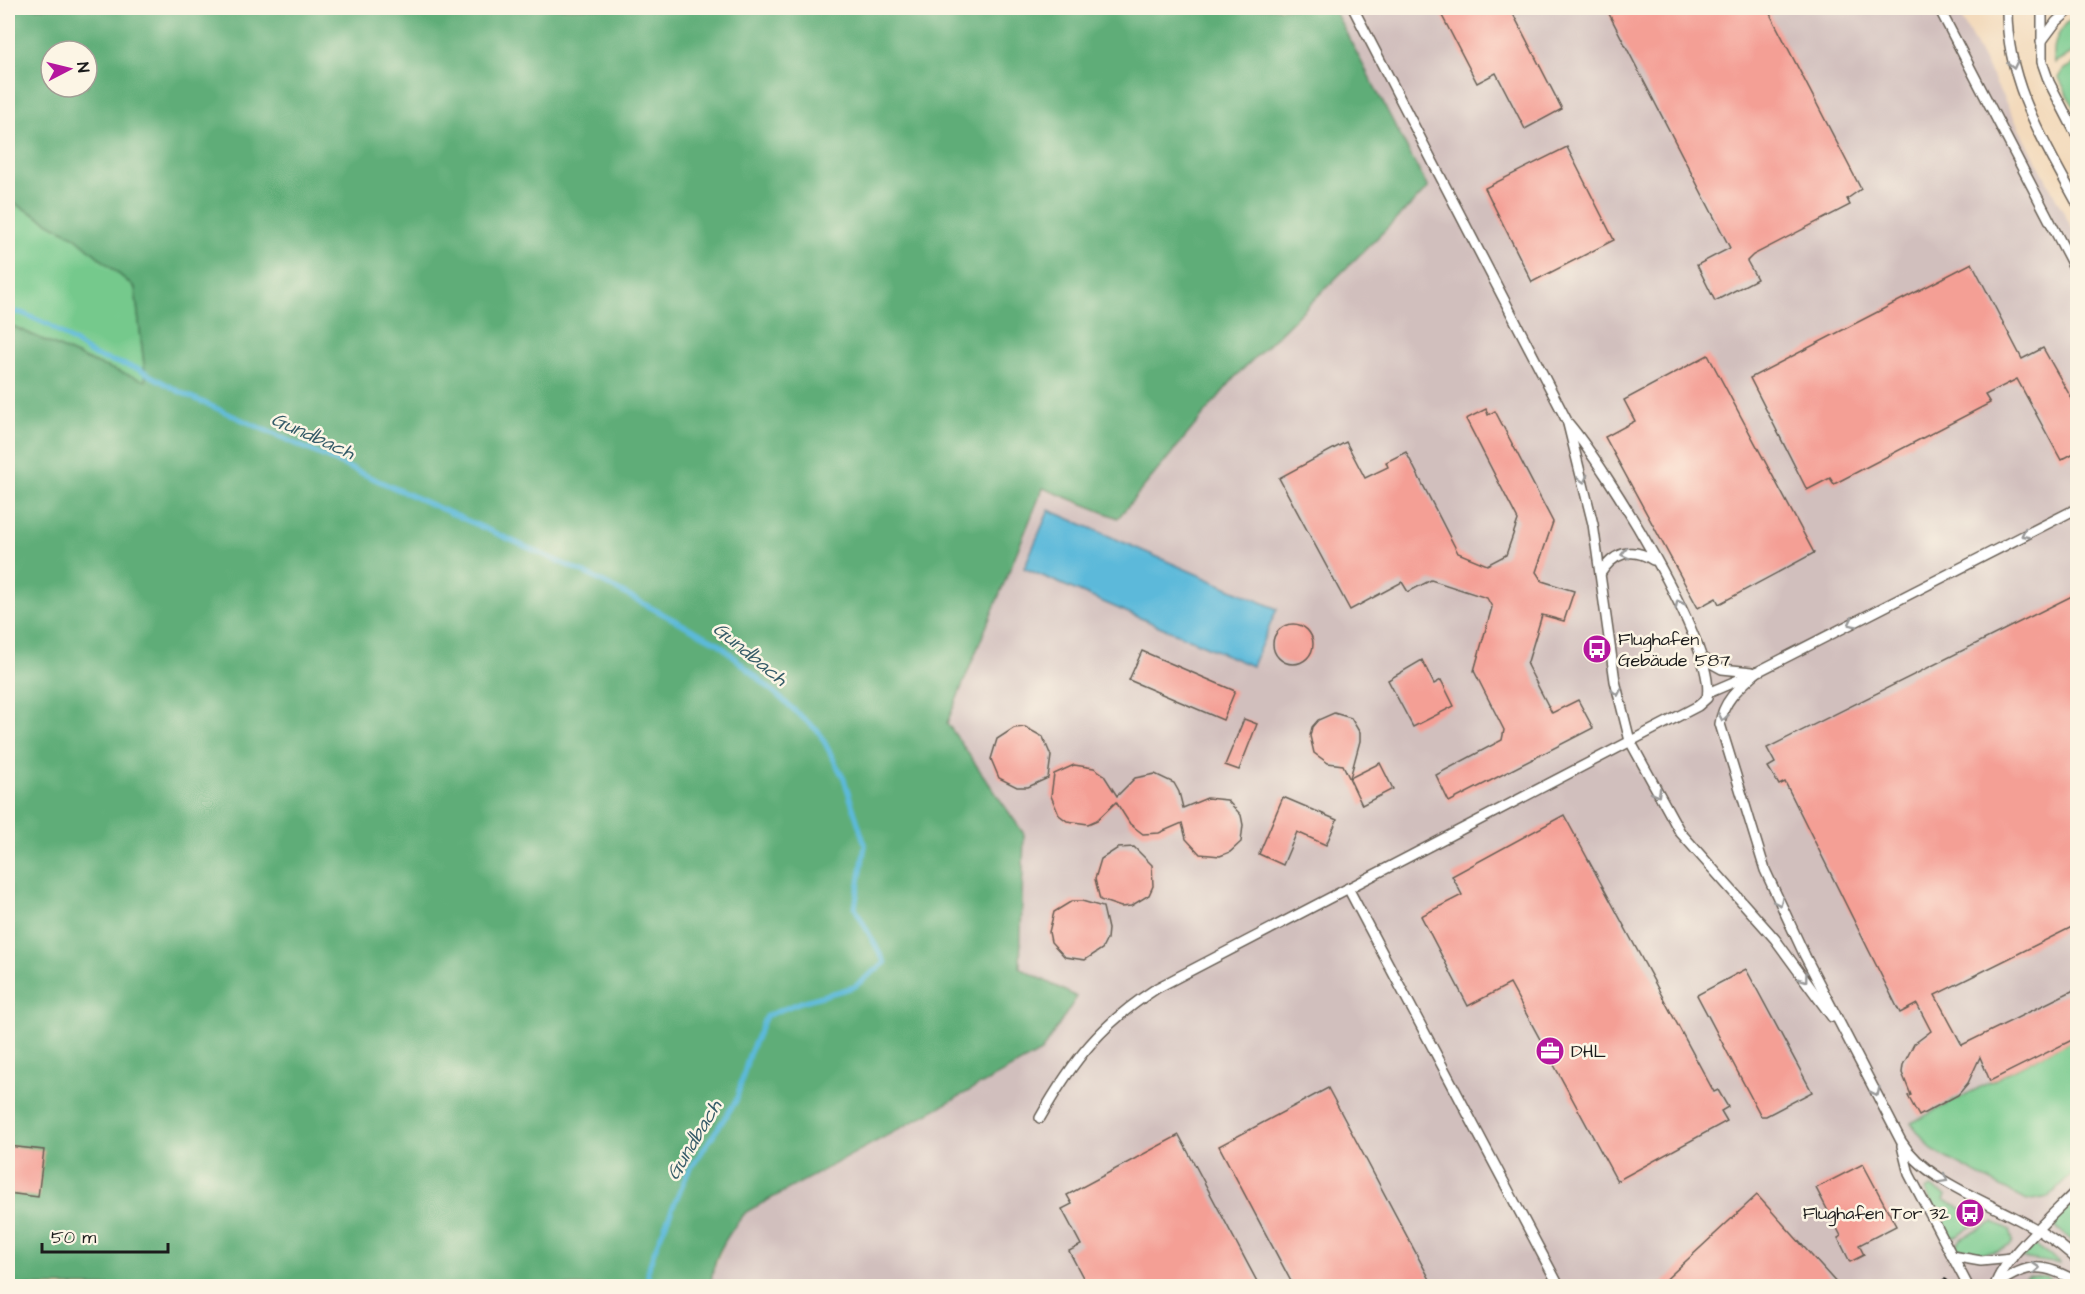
<svg xmlns="http://www.w3.org/2000/svg" width="2085" height="1294" font-family="'Architects Daughter',sans-serif">
  <style>
    .industrial { fill: #d1bfbd }
    .green { fill: #74c98c; stroke: #487254; stroke-width: 1.5 }
    .forest { fill: #5fad78; stroke: #3e644a; stroke-width: 1.5; fill-rule: evenodd }
    .water { fill: #5bb9da; stroke: #3c6a7b; stroke-width: 1.5 }
    .lines { fill: none; stroke-linecap: round; stroke-linejoin: round }
    .stream { stroke: #5bb9da; stroke-width: 5 }
    .building { fill: #f49f95 }
    .service-casing { stroke: #675e54; stroke-width: 12 }
    .service { stroke: #fff; stroke-width: 9 }
    .rail-casing { stroke: #1c1c1c; stroke-width: 7 }
    .rail { stroke: #fcf5e5; stroke-width: 4.5; stroke-dasharray: 14; stroke-linecap: butt }
    .oneway { stroke: #999 }
    .labels { text-anchor: middle; dominant-baseline: central; stroke-width: 5; stroke-linejoin: round; paint-order: stroke }
    .poi-label { font-size: 18px; fill: #1c1c1c; stroke: #fcf5e5; text-anchor: start }
    .water-label { font-size: 20px; font-style: italic; fill: #355b68; stroke: #fcf5e5 }
  </style>
  <rect width="100%" height="100%" fill="#fcf5e5"/>
  <filter id="ink" filterUnits="userSpaceOnUse"><feTurbulence type="fractalNoise" baseFrequency=".0167" numOctaves="2"/><feDisplacementMap in="SourceGraphic" scale="12" xChannelSelector="R" yChannelSelector="G"/><feConvolveMatrix kernelMatrix="1 2 1 2 8 2 1 2 1" color-interpolation-filters="sRGB"/></filter>
  <filter id="wash" filterUnits="userSpaceOnUse"><feTurbulence type="fractalNoise" baseFrequency=".008" numOctaves="4" result="noise"/><feDisplacementMap in="SourceGraphic" scale="24" xChannelSelector="R" yChannelSelector="G"/><feGaussianBlur stdDeviation="1.35" result="paint"/><feColorMatrix in="noise" values="0 0 0 0 0 0 0 0 0 0 0 0 0 0 0 0 0 1.4 0 .05"/><feComposite in="paint" operator="in"/></filter>
  <g filter="url(#wash)">
    <rect width="100%" height="100%" fill="#f3dabc"/>
    <path class="industrial" d="M1333,8H1956L2077,238V1286H711V1277L728,1234L746,1212L1041,1052L1077,997L1020,968L1024,834L947,723L1043,488L1119,518L1235,377L1427,188Z"/>
    <g class="green">
      <path d="M2077,13V50L2055,63C2050,41 2062,26 2077,13Z"/>
      <path d="M2075,63L2077,73V114L2059,78L2064,69Z"/>
      <path d="M8,200L75,237L135,288L146,382L92,362L8,324Z"/>
      <path d="M2077,1037V1169L2049,1197L2027,1201L1932,1150L1911,1123Z"/>
      <path d="M1931,1187L1946,1195L1944,1200L1982,1219L1957,1236L1949,1237L1925,1190Z"/>
      <path d="M2077,1196V1245L2052,1224Z"/>
      <path d="M1994,1222L2010,1230L2013,1241L2011,1245C1993,1255 1976,1255 1956,1249L1955,1246L1960,1239Z"/>
      <path d="M2034,1244L2060,1263V1264L2021,1258Z"/>
      <path d="M2029,1276L2047,1277L2059,1286H2011Z"/>
    </g>
    <path class="forest" d="M8,8H1333L1428,188L1235,377L1118,518L1043,488L947,723L1024,834L1020,968L1077,997L1041,1052L746,1212C729,1232 711,1259 711,1286H8V324L92,362L146,381L135,288L75,237L8,200ZM51,51H87V87H51Z"/>
    <path class="water" d="M1049,510L1277,609L1252,666L1024,568Z"/>
    <g class="lines">
      <path class="stream" d="M8,311L22,313L49,325L95,356L139,369L180,392L591,576L718,643L819,732L844,779L865,845L855,908L885,963L854,987L801,1002L766,1016L749,1055L736,1101L687,1174L655,1249L648,1270V1286"/>
    </g>
    <g id="blocks">
      <g class="building">
        <path d="M1438,8H1510L1562,109L1525,129L1496,73L1477,83Z"/>
        <path d="M1606,8H1767L1861,189L1847,199L1850,205L1753,255L1747,261L1757,279L1715,301L1697,265L1730,248Z"/>
        <path d="M1567,147L1614,240L1532,282L1485,188Z"/>
        <path d="M1972,263L2022,359L2043,348L2078,410V451L2061,460L2017,379L1985,395L1990,403L1834,484L1830,478L1807,490L1750,378Z"/>
        <path d="M1708,355L1814,553L1719,604L1716,598L1698,608L1605,437L1635,421L1624,400Z"/>
        <path d="M1486,409L1488,415L1495,411L1553,522L1536,572L1542,581L1574,591L1564,621L1542,615L1527,665L1552,713L1578,700L1593,728L1449,802L1436,775L1502,740L1504,730L1474,671L1492,607L1487,598L1431,580L1408,592L1402,582L1350,610L1279,478L1346,442L1365,478L1388,467L1386,462L1406,452L1458,553L1487,565L1506,555L1518,520L1466,419Z"/>
        <path d="M2078,593V924L1935,995L1962,1045L2078,988V1037L1990,1081L1980,1057L1968,1083L1958,1095L1919,1116L1908,1096L1911,1095L1902,1073L1903,1065L1914,1044L1931,1031L1917,1004L1900,1013L1785,782L1779,785L1768,767L1775,763L1767,748Z"/>
        <circle cx="1293" cy="644" r="20"/>
        <path d="M1142,651L1235,691L1223,720L1129,680Z"/>
        <path d="M1422,660L1434,684L1441,680L1454,706L1413,727L1388,680Z"/>
        <path d="M1334,713L1351,718L1360,733V741L1350,778L1380,763L1393,789L1362,805L1343,765L1328,763L1314,753L1310,736L1312,727L1318,720Z"/>
        <path d="M1244,719L1257,724L1239,770L1225,765Z"/>
        <path d="M1025,727L1043,737L1051,756L1048,778L1028,787H1017L999,778L991,759L997,739L1014,728Z"/>
        <path d="M1074,765L1094,768L1103,774L1117,796L1135,778L1155,774L1174,783L1179,792L1183,808L1207,798L1227,800L1241,815L1243,825L1241,842L1230,852L1220,856L1200,854L1186,839L1182,823L1159,833L1143,834L1130,824L1116,802L1097,820L1088,824L1067,821L1059,815L1051,796L1054,774Z"/>
        <path d="M1283,797L1337,820L1326,845L1297,832L1283,865L1259,854Z"/>
        <path d="M1564,815L1714,1092L1718,1090L1728,1107L1721,1111L1727,1121L1617,1181L1510,984L1468,1006L1421,916L1462,895L1452,876Z"/>
        <path d="M1134,847L1152,865L1153,886L1149,895L1131,906L1121,907L1100,900L1095,879L1101,859L1118,848Z"/>
        <path d="M1072,901H1082L1103,907L1108,929L1107,939L1102,949L1085,960L1065,957L1051,942L1049,932L1054,912Z"/>
        <path d="M1746,969L1812,1092L1766,1116H1761L1697,995Z"/>
        <path d="M1328,1088L1434,1287H1294L1219,1146Z"/>
        <path d="M1179,1135L1260,1287H1088L1069,1251L1081,1245L1062,1209L1072,1204L1067,1195Z"/>
        <path d="M8,1146L44,1150L38,1197L8,1193Z"/>
        <path d="M1863,1164L1896,1226L1859,1245L1864,1255L1850,1262L1838,1238L1841,1236L1816,1188Z"/>
        <path d="M1757,1195L1840,1287H1658Z"/>
      </g>
    </g>
  </g>
  <g filter="url(#ink)">
    <use href="#blocks" fill-opacity="0" stroke="#675e54" stroke-width="1.5"/>
    <g class="lines">
      <g class="service-casing">
        <g id="service">
          <path d="M1939,8L2078,275"/>
          <path d="M2007,8C2006,82 2044,142 2078,205"/>
          <path d="M2042,8V62L2049,82L2078,138"/>
          <path d="M2041,42L2056,22L2072,8"/>
          <path d="M1568,424L1593,524L1615,681L1630,741L1680,832L1775,939L1832,1017"/>
          <path d="M1600,574C1613,553 1632,546 1653,560"/>
          <path d="M1702,658L1722,669L1752,672"/>
          <path d="M1757,672C1740,687 1723,700 1720,724L1765,870L1805,956L1901,1141C1934,1195 2030,1210 2078,1261"/>
          <path d="M1708,693L1757,672L2078,508"/>
          <path d="M1348,888L1559,1286"/>
          <path d="M1040,1118C1073,1060 1101,1024 1157,988L1698,706L1707,698C1718,647 1603,464 1568,423L1353,8"/>
          <path d="M1902,1146L1909,1174L1968,1286"/>
          <path d="M1952,1256L1981,1261L2012,1258"/>
          <path d="M1995,1285C2031,1262 2041,1263 2078,1282"/>
          <path d="M1995,1286C2002,1259 2056,1212 2078,1189"/>
        </g>
      </g>
      <use href="#service" class="service"/>
      <g class="rail-casing">
        <path id="rail" d="M1940,1286L1945,1282"/>
      </g>
      <use href="#rail" class="rail"/>
    </g>
    <defs><path id="oneway-chevron" d="M-2-3.5L2.5 0L-2 3.5" fill="none" stroke-width="1.6" stroke-linecap="round" stroke-linejoin="round" transform="scale(1.5)"/></defs>
    <g class="oneway">
      <use href="#oneway-chevron" transform="translate(2013 65) rotate(77)"/>
      <use href="#oneway-chevron" transform="translate(1583 479) rotate(75)"/>
      <use href="#oneway-chevron" transform="translate(2025 534) rotate(153)"/>
      <use href="#oneway-chevron" transform="translate(1625 554) rotate(167)"/>
      <use href="#oneway-chevron" transform="translate(1679 604) rotate(-116)"/>
      <use href="#oneway-chevron" transform="translate(1852 623) rotate(153)"/>
      <use href="#oneway-chevron" transform="translate(1617 692) rotate(79)"/>
      <use href="#oneway-chevron" transform="translate(1723 717) rotate(100)"/>
      <use href="#oneway-chevron" transform="translate(1657 793) rotate(61)"/>
      <use href="#oneway-chevron" transform="translate(1779 902) rotate(65)"/>
      <use href="#oneway-chevron" transform="translate(1804 978) rotate(54)"/>
      <use href="#oneway-chevron" transform="translate(1876 1092) rotate(64)"/>
      <use href="#oneway-chevron" transform="translate(1944 1179) rotate(29)"/>
      <use href="#oneway-chevron" transform="translate(2036 1268) rotate(-3)"/>
    </g>
  </g>
  <defs>
    <g id="bus-disc" transform="scale(1.5)"><circle r="9.5" fill="#b5179e" stroke="#fcf5e5"/><path d="M-5-6H5V4H4V6H2V4H-2V6H-4V4H-5ZM-3.5-4V0h7V-4ZM-3.5 1.2v1.5H-2V1.2ZM2 1.2v1.5H3.5V1.2Z" fill="#fff"/></g>
    <g id="office-disc" transform="scale(1.5)"><circle r="9.5" fill="#b5179e" stroke="#fcf5e5"/><path d="M-6-3h4V-5.5h4V-3h4V5H-6ZM-1-4.5V-3h2v-1.5ZM-6 0V1H6V0Z" fill="#fff"/></g>
  </defs>
  <g fill-rule="evenodd">
    <use href="#bus-disc" x="1597" y="649"/>
    <use href="#office-disc" x="1550" y="1051"/>
    <use href="#bus-disc" x="1970" y="1213"/>
  </g>
  <g class="labels">
    <g class="poi-label">
      <text x="1618" y="639">Flughafen<tspan x="1618" dy="21">Gebäude 587</tspan></text>
      <text x="1571" y="1051">DHL</text>
      <text x="1949" y="1213" text-anchor="end">Flughafen Tor 32</text>
    </g>
    <g class="water-label">
      <text transform="translate(313 436) rotate(24)">Gundbach</text>
      <text transform="translate(750 654) rotate(39)">Gundbach</text>
      <text transform="translate(694 1140) rotate(-59)">Gundbach</text>
    </g>
  </g>
  <rect width="2085" height="1294" fill="none" stroke="#fcf5e5" stroke-width="30"/>
  <g transform="translate(69 69) rotate(83)"><circle r="28" fill="#fcf5e5" stroke="#a29e95" stroke-width="1.5"/>
  <path d="M0-4.5L10 22L0 15L-10 22Z" fill="#b5179e"/>
  <text y="-9" font-size="16" font-weight="bold" text-anchor="middle" fill="#1c1c1c">N</text>
  </g>
  <path d="M42 1243v9h126v-9" fill="none" stroke="#1c1c1c" stroke-width="3"/>
  <text x="51" y="1243" font-size="18" fill="#1c1c1c" stroke="#fcf5e5" stroke-width="4.5" paint-order="stroke">50 m</text>
</svg>
